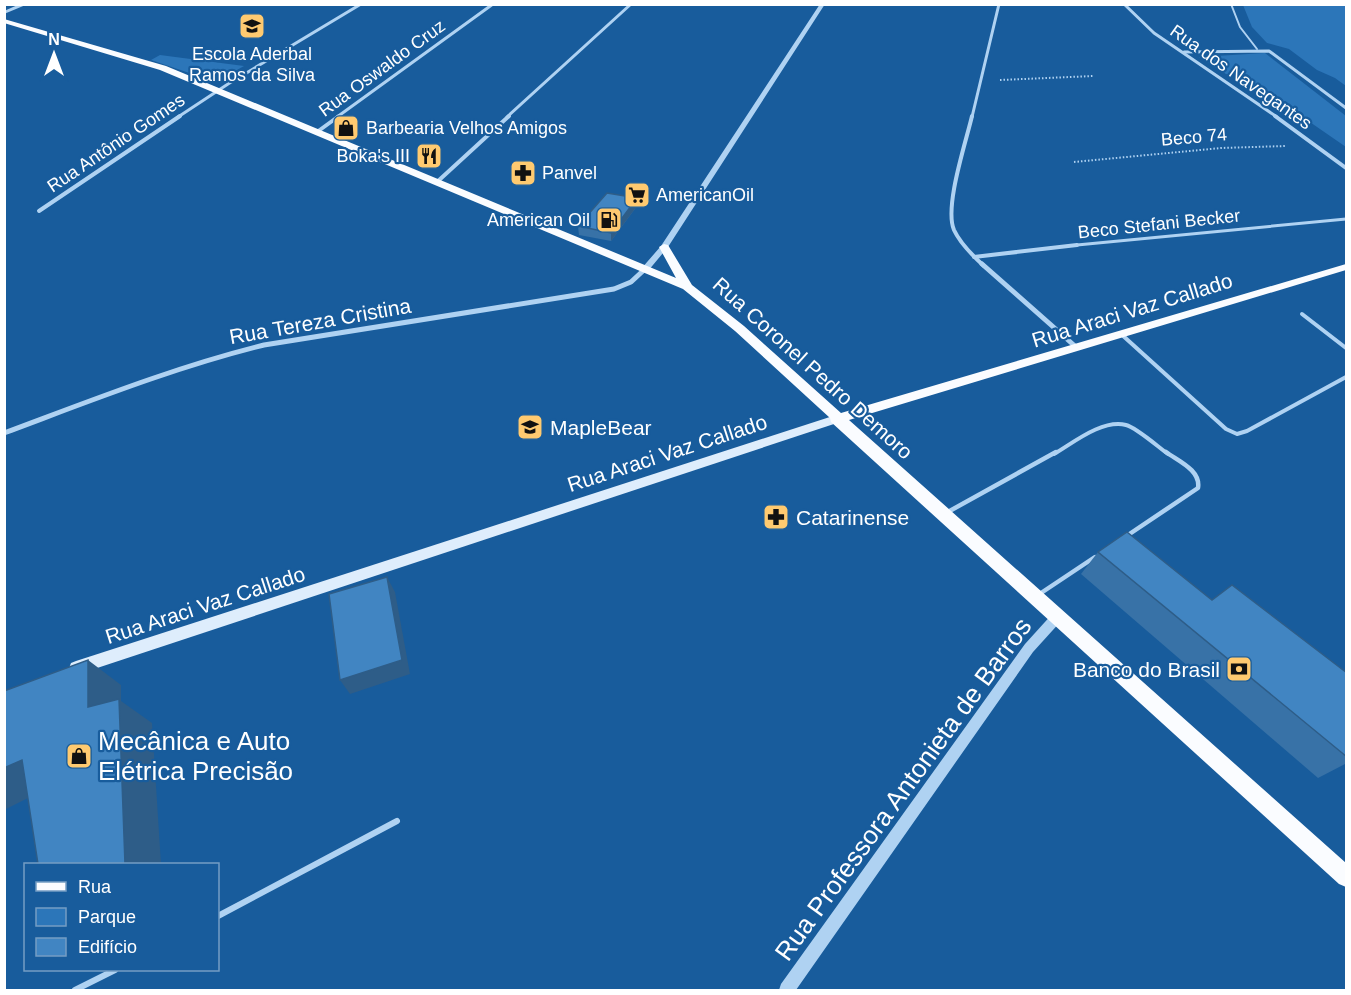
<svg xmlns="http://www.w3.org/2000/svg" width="1351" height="995" font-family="Arial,sans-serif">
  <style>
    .green { fill: #2c76b9 }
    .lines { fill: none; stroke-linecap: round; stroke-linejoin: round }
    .path { stroke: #afd2f2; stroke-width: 2; stroke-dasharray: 1.5 2; stroke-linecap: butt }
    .service-far4 { stroke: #afd2f2; stroke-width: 2 }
    .service-far3 { stroke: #afd2f2; stroke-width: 3 }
    .service-far2 { stroke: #afd2f2; stroke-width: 4 }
    .service-far1 { stroke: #afd2f2; stroke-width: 4.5 }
    .service { stroke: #afd2f2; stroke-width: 6 }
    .minor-far2 { stroke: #afd2f2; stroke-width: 3 }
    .minor-far1 { stroke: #afd2f2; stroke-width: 4 }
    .minor { stroke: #afd2f2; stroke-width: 5 }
    .tertiary { fill: #afd2f2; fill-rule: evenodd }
    .secondary { fill: #deedfc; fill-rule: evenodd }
    .primary { fill: #fafcff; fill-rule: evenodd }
    .wall { fill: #3872a7 }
    .shaded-wall { fill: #2e5d88 }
    .building { fill: #4185c2; stroke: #2e5d88; stroke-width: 1.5 }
    .labels { text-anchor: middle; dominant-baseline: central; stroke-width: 4.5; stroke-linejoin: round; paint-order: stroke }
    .far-poi-label { font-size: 18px; fill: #fff; stroke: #185c9c; text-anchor: start }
    .far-street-label { font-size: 18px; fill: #fff; stroke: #185c9c }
    .street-label { font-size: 21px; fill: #fff; stroke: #185c9c }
    .poi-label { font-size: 21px; fill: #fff; stroke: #185c9c; text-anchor: start }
    .near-poi-label { font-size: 26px; fill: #fff; stroke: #185c9c; text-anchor: start }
    .near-street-label { font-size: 26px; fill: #fff; stroke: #185c9c }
  </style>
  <rect width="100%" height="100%" fill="#185c9c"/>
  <g class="green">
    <path d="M1243,5H1346V86L1335,78L1317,70L1289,49L1267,43L1252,27Z"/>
    <path d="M1265,53L1346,116V147L1242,75L1226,74L1199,57Z"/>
    <path d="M160,55L244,66L216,82L151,60Z"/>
  </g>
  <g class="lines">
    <g class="path">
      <path d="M1000,80L1093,76"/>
      <path d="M1074,162L1221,148L1286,146"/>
    </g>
    <path class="service-far4" d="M1231,4L1240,27L1257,49"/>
    <path class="service-far3" d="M1077,245L1346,219"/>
    <g class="service-far2">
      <path d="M1302,314L1346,348"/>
      <path d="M1121,334L1226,429L1237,434L1247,431L1346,377"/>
      <path d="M1054,454C1073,443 1102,419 1126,425C1137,428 1157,446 1168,454"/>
    </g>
    <g class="service-far1">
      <path d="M946,513L1056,452"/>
      <path d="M1125,537L1198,488C1201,470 1178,461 1166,452"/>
      <path d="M1038,595L1095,557"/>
    </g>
    <g class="service">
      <path d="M218,916L397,821"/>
      <path d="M75,990L115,970"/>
    </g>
    <g class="minor-far2">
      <path d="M1124,4L1154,33L1277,117"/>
      <path d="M1184,52L1269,51L1346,108"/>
      <path d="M178,117L228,84L361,4"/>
      <path d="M337,117L493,4"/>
      <path d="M507,117L631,4"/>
      <path d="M972,117L999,4"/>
    </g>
    <g class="minor-far1">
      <path d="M972,116C966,142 944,207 954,230C960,243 973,256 984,266"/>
      <path d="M1275,116L1346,168"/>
      <path d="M317,132L339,116"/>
      <path d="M437,182L509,116"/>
      <path d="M39,211L180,116"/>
      <path d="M974,257L1077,245"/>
    </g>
    <g class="minor">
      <path d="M982,264L1076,347"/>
      <path d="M4,433C90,401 175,367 264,345L614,289L631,282L645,269"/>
    </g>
    <g class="tertiary">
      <path d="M20,4H28L4,14V11Z"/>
      <path d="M820,4H825L668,247L648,271H642L641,269L661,246Z"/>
      <path d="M1058,611L1062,612L1064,616L1062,620L1033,652L796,990H779L781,984L1025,644L1054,612Z"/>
    </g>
    <path class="secondary" d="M836,415L841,419L840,422L76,675L71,673L69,668L71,663L76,661Z"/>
    <path class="primary" d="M4,19L166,66L676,278L659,247L664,244L668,245L692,285L744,326L841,413L1346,264V270L849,420L1346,863V887L1339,884L831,422L830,418L735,331L683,289L160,70L4,23Z"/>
  </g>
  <g class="wall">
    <path d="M637,206L611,241L579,235L578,226Z"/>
    <path d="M1098,552L1347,673V763L1318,778L1081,574Z"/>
  </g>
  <g class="shaded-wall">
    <path d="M637,198V206L611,241V233Z"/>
    <path d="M387,577L395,592L410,674L350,694L340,680Z"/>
    <path d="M88,660L121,685V701L152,723L161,864H125L88,707Z"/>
    <path d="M22,760L62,781L4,810V768Z"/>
  </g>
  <g class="building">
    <path d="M607,193L637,198L611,233L578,226Z"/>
    <path d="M1127,532L1212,600L1232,585L1347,673V757L1098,552Z"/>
    <path d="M387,577L402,660L340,680L329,594Z"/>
    <path d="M88,660V707L119,699L125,864H38L22,760L4,768V691Z"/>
  </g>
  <defs>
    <g id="school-square" transform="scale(1.35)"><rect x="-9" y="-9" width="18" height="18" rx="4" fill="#ffca70" stroke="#185c9c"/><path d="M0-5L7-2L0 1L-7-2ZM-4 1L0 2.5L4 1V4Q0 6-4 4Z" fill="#111"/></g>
    <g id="shop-square" transform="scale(1.35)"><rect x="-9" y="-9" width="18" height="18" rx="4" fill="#ffca70" stroke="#185c9c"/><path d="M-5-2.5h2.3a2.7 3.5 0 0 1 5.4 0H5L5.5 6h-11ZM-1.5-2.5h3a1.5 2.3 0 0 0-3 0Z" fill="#111"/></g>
    <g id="restaurant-square" transform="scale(1.35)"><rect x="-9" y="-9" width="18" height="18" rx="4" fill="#ffca70" stroke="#185c9c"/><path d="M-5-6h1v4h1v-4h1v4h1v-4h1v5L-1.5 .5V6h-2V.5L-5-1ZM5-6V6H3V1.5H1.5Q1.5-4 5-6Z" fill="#111"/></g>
    <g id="pharmacy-square" transform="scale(1.35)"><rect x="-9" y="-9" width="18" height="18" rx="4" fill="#ffca70" stroke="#185c9c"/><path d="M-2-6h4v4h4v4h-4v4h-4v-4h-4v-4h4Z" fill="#111"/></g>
    <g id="supermarket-square" transform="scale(1.35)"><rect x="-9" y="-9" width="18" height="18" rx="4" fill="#ffca70" stroke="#185c9c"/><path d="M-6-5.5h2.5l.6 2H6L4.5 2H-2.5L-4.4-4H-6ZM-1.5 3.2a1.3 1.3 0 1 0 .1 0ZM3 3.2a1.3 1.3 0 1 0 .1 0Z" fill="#111"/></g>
    <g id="fuel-square" transform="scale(1.35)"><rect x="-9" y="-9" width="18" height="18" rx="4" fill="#ffca70" stroke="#185c9c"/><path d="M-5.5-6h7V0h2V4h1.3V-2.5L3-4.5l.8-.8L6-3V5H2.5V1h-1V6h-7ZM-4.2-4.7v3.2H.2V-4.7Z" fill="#111"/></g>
    <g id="bank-square" transform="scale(1.35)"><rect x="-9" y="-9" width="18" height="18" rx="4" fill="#ffca70" stroke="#185c9c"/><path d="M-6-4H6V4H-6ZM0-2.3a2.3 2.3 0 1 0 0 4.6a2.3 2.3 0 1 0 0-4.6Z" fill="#111"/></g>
  </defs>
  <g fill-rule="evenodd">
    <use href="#school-square" x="252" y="26"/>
    <use href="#shop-square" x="346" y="128"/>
    <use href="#restaurant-square" x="429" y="156"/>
    <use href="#pharmacy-square" x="523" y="173"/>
    <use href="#supermarket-square" x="637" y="195"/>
    <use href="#fuel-square" x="609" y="220"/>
    <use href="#school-square" x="530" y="427"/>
    <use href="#pharmacy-square" x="776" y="517"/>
    <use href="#bank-square" x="1239" y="669"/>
    <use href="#shop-square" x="79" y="756"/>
  </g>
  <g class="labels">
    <g class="far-poi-label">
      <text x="252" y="54" text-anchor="middle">Escola Aderbal<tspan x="252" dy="21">Ramos da Silva</tspan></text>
      <text x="366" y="128">Barbearia Velhos Amigos</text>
      <text x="410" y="156" text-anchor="end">Boka's III</text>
      <text x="542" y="173">Panvel</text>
      <text x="656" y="195">AmericanOil</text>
      <text x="590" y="220" text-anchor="end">American Oil</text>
    </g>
    <g class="far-street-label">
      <text transform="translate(382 68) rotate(-36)">Rua Oswaldo Cruz</text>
      <text transform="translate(1241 77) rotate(35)">Rua dos Navegantes</text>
      <text transform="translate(1194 137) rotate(-5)">Beco 74</text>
      <text transform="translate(116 143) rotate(-34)">Rua Antônio Gomes</text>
      <text transform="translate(1159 224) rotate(-6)">Beco Stefani Becker</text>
    </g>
    <g class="street-label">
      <text transform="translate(1132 310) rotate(-17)">Rua Araci Vaz Callado</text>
      <text transform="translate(320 321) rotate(-10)">Rua Tereza Cristina</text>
      <text transform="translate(813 368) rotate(42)">Rua Coronel Pedro Demoro</text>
      <text transform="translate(667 453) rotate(-18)">Rua Araci Vaz Callado</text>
      <text transform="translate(205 605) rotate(-18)">Rua Araci Vaz Callado</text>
    </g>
    <g class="poi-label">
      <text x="550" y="427">MapleBear</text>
      <text x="796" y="517">Catarinense</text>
      <text x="1220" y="669" text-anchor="end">Banco do Brasil</text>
    </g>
    <g class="near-poi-label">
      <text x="98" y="741">Mecânica e Auto<tspan x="98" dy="30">Elétrica Precisão</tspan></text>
    </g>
    <g class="near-street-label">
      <text transform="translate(903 789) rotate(-54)">Rua Professora Antonieta de Barros</text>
    </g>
  </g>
  <rect width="1351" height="995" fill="none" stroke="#ffffff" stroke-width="12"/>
  <rect x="24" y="863" width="195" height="108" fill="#185c9c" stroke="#749dc4" stroke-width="1.5"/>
  <rect x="36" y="882" width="30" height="9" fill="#fafcff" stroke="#749dc4" stroke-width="1.5"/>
  <text x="78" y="893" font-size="18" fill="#ffffff">Rua</text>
  <rect x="36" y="908" width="30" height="18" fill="#2c76b9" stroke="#749dc4" stroke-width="1.5"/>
  <text x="78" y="923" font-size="18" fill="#ffffff">Parque</text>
  <rect x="36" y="938" width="30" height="18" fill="#4185c2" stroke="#749dc4" stroke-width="1.5"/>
  <text x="78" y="953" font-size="18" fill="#ffffff">Edifício</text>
  <g transform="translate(54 54)" stroke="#185c9c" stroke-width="4.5" paint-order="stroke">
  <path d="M0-4.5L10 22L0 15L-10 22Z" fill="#ffffff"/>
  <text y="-9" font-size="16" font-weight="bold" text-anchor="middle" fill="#ffffff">N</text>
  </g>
</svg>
